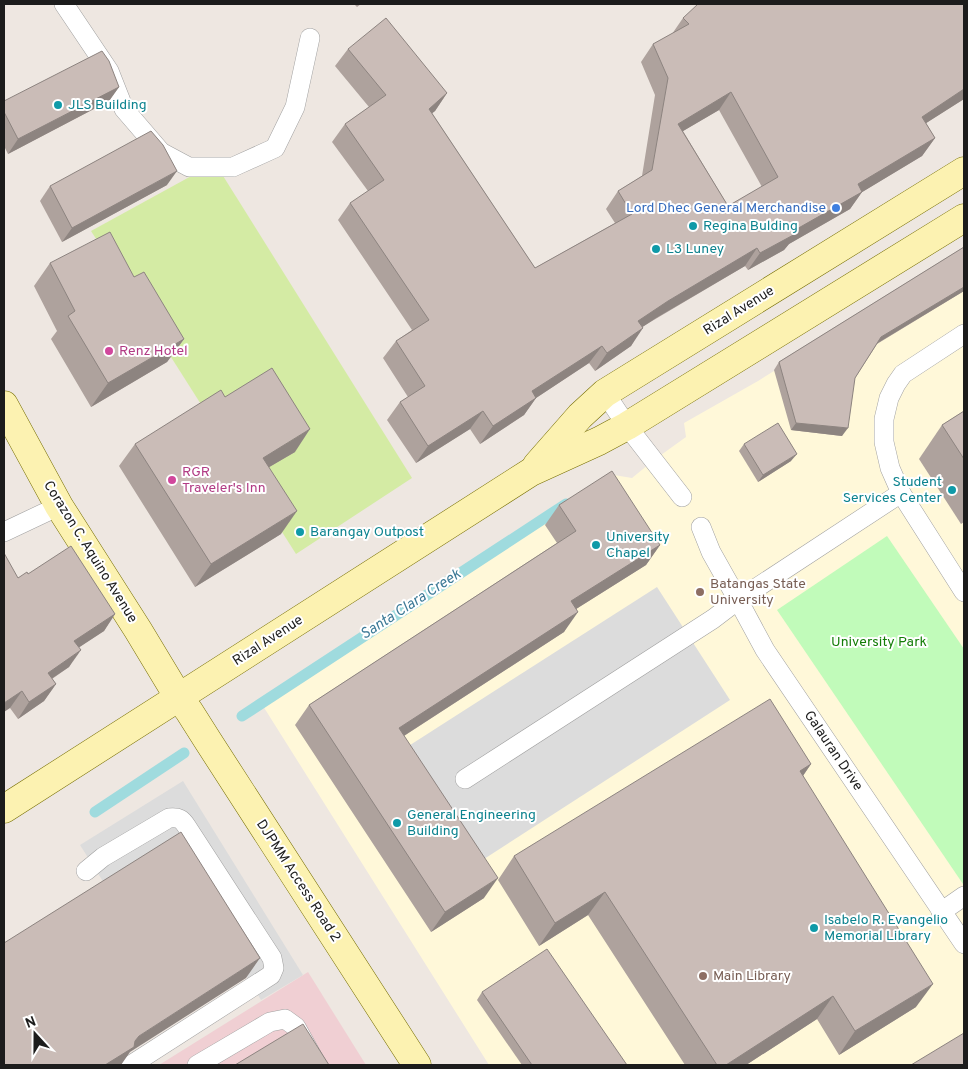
<svg xmlns="http://www.w3.org/2000/svg" width="968" height="1069" font-family="Overpass,sans-serif">
  <style>
    .commercial { fill: #f0cfd3 }
    .education { fill: #fff8d9 }
    .grass { fill: #d4eba4 }
    .park { fill: #c1fbba }
    .parking { fill: #dcdcdc }
    .lines { fill: none; stroke-linecap: round; stroke-linejoin: round }
    .stream { stroke: #9fdbde; stroke-width: 11 }
    .lane-casing { stroke: #a0a0a0; stroke-width: 20 }
    .secondary-casing { stroke: #756d00; stroke-width: 29 }
    .lane { stroke: #fff; stroke-width: 19 }
    .secondary { stroke: #fcf2b1; stroke-width: 28 }
    .wall { fill: #aea29d; fill-rule: evenodd }
    .shaded-wall { fill: #8d8480 }
    .building { fill: #cabcb7; stroke: #8d8480; fill-rule: evenodd }
    .culture-dot { fill: #0f9aa8; stroke: #fff; stroke-width: 2 }
    .shop-dot { fill: #3f7fe0; stroke: #fff; stroke-width: 2 }
    .hotel-dot { fill: #d1479c; stroke: #fff; stroke-width: 2 }
    .education-dot { fill: #8d6e63; stroke: #fff; stroke-width: 2 }
    .labels { text-anchor: middle; dominant-baseline: central; stroke-width: 4; stroke-linejoin: round; paint-order: stroke }
    .culture-label { font-size: 14px; fill: #0d838f; stroke: #fff; text-anchor: start }
    .shop-label { font-size: 14px; fill: #366cbe; stroke: #fff; text-anchor: end }
    .street-label { font-size: 14px; fill: #1c1c1c; stroke: #fff }
    .hotel-label { font-size: 14px; fill: #b23c85; stroke: #fff; text-anchor: start }
    .education-label { font-size: 14px; fill: #785e54; stroke: #fff; text-anchor: start }
    .park-label { font-size: 14px; fill: #137d07; stroke: #fff }
    .water-label { font-size: 15px; font-style: italic; fill: #3d7a97; stroke: #fff }
  </style>
  <rect width="100%" height="100%" fill="#eee7e1"/>
  <path class="commercial" d="M308,972L366,1065H159Z"/>
  <path class="education" d="M964,251V1065H489L263,706L614,475L632,478L654,460L686,437L684,423L758,381Z"/>
  <path class="grass" d="M215,163L412,478L296,554L91,231Z"/>
  <path class="park" d="M887,536L964,649V883L963,884L777,610Z"/>
  <g class="parking">
    <path d="M657,587L730,700L481,861L407,747Z"/>
    <path d="M183,781L303,975L261,1000L167,846L104,883L80,845Z"/>
  </g>
  <g class="lines">
    <g class="stream">
      <path d="M242,716L566,504"/>
      <path d="M95,812L184,753"/>
    </g>
    <g class="lane-casing">
      <g id="lane">
        <path d="M64,4L109,71L124,109L161,152L189,167H233L275,148L295,107L310,38"/>
        <path d="M964,334L903,374L896,384L889,398L884,419V442L890,468L901,493L964,592"/>
        <path d="M605,393L627,426L682,497"/>
        <path d="M701,527L711,552L738,600L765,650L964,944"/>
        <path d="M4,532L59,506"/>
        <path d="M465,779L713,619L738,600L901,493"/>
        <path d="M86,871L103,857L169,818C179,817 182,819 187,827L272,958L274,968L271,975L131,1065"/>
        <path d="M941,912L964,896"/>
        <path d="M197,1065L270,1022L285,1019L296,1027L317,1065"/>
      </g>
    </g>
    <g class="secondary-casing">
      <g id="secondary">
        <path d="M4,405L59,506L138,630L179,698L189,711L208,741L417,1065"/>
        <path d="M537,465L580,416L605,393L964,171"/>
        <path d="M4,809L531,472L599,441L627,426L964,218"/>
      </g>
    </g>
    <use href="#lane" class="lane"/>
    <use href="#secondary" class="secondary"/>
  </g>
  <g class="wall">
    <path d="M354,4H361L357,7Z"/>
    <path d="M964,4V99L926,123L935,138L922,156L862,192L850,209L789,244L784,250L748,270L745,266L642,327L631,346L595,371L589,363L536,398L524,415L480,444L470,429L416,463L387,420L400,402L408,397L383,358L396,341L412,330L338,220L350,203L368,191L332,142L345,124L369,107L335,66L348,49L447,93L435,111L432,113L535,268L615,223L606,209L618,191L642,176L655,95L641,62L653,44L672,34L683,18ZM719,110L762,187L728,206L683,131Z"/>
    <path d="M119,87L109,101L8,154L4,146V101Z"/>
    <path d="M167,185L62,242L40,201L50,186Z"/>
    <path d="M964,247V291L877,344L855,378L842,436L791,430L774,370L779,362Z"/>
    <path d="M50,263L134,277L184,339L167,362L91,407L51,339L57,331L34,286Z"/>
    <path d="M225,397L295,452L269,467L281,534L195,587L119,466L135,444Z"/>
    <path d="M964,411V522L961,524L919,459L942,425Z"/>
    <path d="M744,444L791,461L758,482L739,451Z"/>
    <path d="M559,505L660,545L646,565L576,609L564,632L404,736L484,898L431,932L295,725L309,705L557,543L545,525Z"/>
    <path d="M28,574L115,614L104,631L79,647L69,667L52,679L56,684L44,701L18,719L10,708L18,578Z"/>
    <path d="M811,764L803,776L916,1007L839,1055L817,1019L746,1065H685L588,915L539,946L498,880L514,856Z"/>
    <path d="M482,992L627,1065H522L477,1000Z"/>
  </g>
  <g class="shaded-wall">
    <path d="M119,87L109,101L8,154L18,139Z"/>
    <path d="M964,89V99L909,134L922,117Z"/>
    <path d="M731,92L719,110L666,141L678,124Z"/>
    <path d="M447,93L435,111L416,126L429,109Z"/>
    <path d="M935,138L922,156L859,194L862,192L850,209L789,244L784,250L748,270L760,253L795,230L858,184Z"/>
    <path d="M177,171L167,185L62,242L72,228Z"/>
    <path d="M757,248L745,266L656,318L626,338L638,321L668,301Z"/>
    <path d="M964,287V291L876,344L881,337Z"/>
    <path d="M643,328L631,346L595,371L607,353Z"/>
    <path d="M184,339L167,362L91,407L108,383Z"/>
    <path d="M602,346L589,363L536,398L524,415L480,444L493,426L532,391Z"/>
    <path d="M483,411L470,429L416,463L428,446Z"/>
    <path d="M796,423L848,428L842,436L791,430Z"/>
    <path d="M310,429L295,452L247,480L263,458Z"/>
    <path d="M797,454L791,461L758,482L763,475Z"/>
    <path d="M297,511L281,534L195,587L211,564Z"/>
    <path d="M660,545L646,565L557,621L571,601Z"/>
    <path d="M578,612L564,632L385,748L399,728Z"/>
    <path d="M115,614L104,631L63,658L74,641Z"/>
    <path d="M81,650L69,667L36,689L48,673Z"/>
    <path d="M56,684L44,701L18,719L29,702Z"/>
    <path d="M22,691L10,708L4,712V703Z"/>
    <path d="M811,764L795,787L800,771Z"/>
    <path d="M498,878L484,898L431,932L445,912Z"/>
    <path d="M605,892L588,915L539,946L555,923Z"/>
    <path d="M260,958L246,978L130,1052L121,1065H105L139,1036Z"/>
    <path d="M933,984L916,1007L839,1055L855,1031Z"/>
    <path d="M833,996L817,1019L746,1065H726Z"/>
  </g>
  <g class="building">
    <path d="M698,4H964V89L922,117L935,138L858,184L862,192L795,230L797,233L760,253L757,248L668,301L638,321L643,328L607,353L602,346L532,391L536,398L493,426L483,411L428,446L400,402L425,386L396,341L429,320L350,203L384,180L345,124L386,95L348,49L386,18L447,93L429,109L535,268L632,214L618,191L652,170L668,78L653,44L689,24L683,18ZM731,92L778,177L728,206L678,124Z"/>
    <path d="M102,51L109,61L119,87L18,139L4,112V101Z"/>
    <path d="M151,131L163,145L177,171L72,228L50,186Z"/>
    <path d="M110,232L134,277L144,272L184,339L108,383L68,316L75,311L50,263Z"/>
    <path d="M964,247V287L881,337L855,378L848,428L796,423L779,362Z"/>
    <path d="M272,368L310,429L263,458L297,511L211,564L135,444L221,390L225,397Z"/>
    <path d="M964,411V459L942,425Z"/>
    <path d="M778,423L797,454L763,475L744,444Z"/>
    <path d="M612,471L660,545L571,601L578,612L399,728L498,878L445,912L309,705L576,531L559,505Z"/>
    <path d="M71,546L115,614L74,641L81,650L48,673L56,684L29,702L22,691L4,703V553L18,578L27,572L28,574Z"/>
    <path d="M770,699L811,764L800,771L933,984L855,1031L833,996L726,1065H717L605,892L555,923L514,856Z"/>
    <path d="M181,832L260,958L139,1036L135,1041L134,1047L105,1065H4V943Z"/>
    <path d="M547,949L627,1065H532L482,992Z"/>
    <path d="M303,1024L329,1065H235Z"/>
    <path d="M964,1033V1065H911Z"/>
  </g>
  <g class="culture-dot">
    <circle cx="58" cy="105" r="5"/>
    <circle cx="693" cy="226" r="5"/>
    <circle cx="656" cy="249" r="5"/>
    <circle cx="952" cy="490" r="5"/>
    <circle cx="300" cy="532" r="5"/>
    <circle cx="596" cy="545" r="5"/>
    <circle cx="397" cy="823" r="5"/>
    <circle cx="814" cy="928" r="5"/>
  </g>
  <circle class="shop-dot" cx="836" cy="208" r="5"/>
  <g class="hotel-dot">
    <circle cx="109" cy="351" r="5"/>
    <circle cx="172" cy="480" r="5"/>
  </g>
  <g class="education-dot">
    <circle cx="700" cy="592" r="5"/>
    <circle cx="703" cy="976" r="5"/>
  </g>
  <g class="labels">
    <g class="culture-label">
      <text x="68" y="105">JLS Building</text>
      <text x="703" y="226">Regina Bulding</text>
      <text x="666" y="249">L3 Luney</text>
      <text x="942" y="482" text-anchor="end">Student<tspan x="942" dy="16">Services Center</tspan></text>
      <text x="310" y="532">Barangay Outpost</text>
      <text x="606" y="537">University<tspan x="606" dy="16">Chapel</tspan></text>
      <text x="407" y="815">General Engineering<tspan x="407" dy="16">Building</tspan></text>
      <text x="824" y="920">Isabelo R. Evangelio<tspan x="824" dy="16">Memorial Library</tspan></text>
    </g>
    <g class="shop-label">
      <text x="826" y="208">Lord Dhec General Merchandise</text>
    </g>
    <g class="street-label">
      <text transform="translate(739 311) rotate(-32)">Rizal Avenue</text>
      <text transform="translate(90 552) rotate(58)">Corazon C. Aquino Avenue</text>
      <text transform="translate(268 641) rotate(-33)">Rizal Avenue</text>
      <text transform="translate(833 751) rotate(56)">Galauran Drive</text>
      <text transform="translate(298 881) rotate(57)">DJPMM Access Road 2</text>
    </g>
    <g class="hotel-label">
      <text x="119" y="351">Renz Hotel</text>
      <text x="182" y="472">RGR<tspan x="182" dy="16">Traveler's Inn</tspan></text>
    </g>
    <g class="education-label">
      <text x="710" y="584">Batangas State<tspan x="710" dy="16">University</tspan></text>
      <text x="713" y="976">Main Library</text>
    </g>
    <g class="park-label">
      <text x="879" y="642">University Park</text>
    </g>
    <g class="water-label">
      <text transform="translate(411 605) rotate(-33)">Santa Clara Creek</text>
    </g>
  </g>
  <rect width="968" height="1069" fill="none" stroke="#1c1c1c" stroke-width="10"/>
  <g transform="translate(35 1034) rotate(339)" stroke="#ffffff" stroke-width="4" paint-order="stroke">
  <path d="M0-4L9 19L0 12L-9 19Z" fill="#1c1c1c"/>
  <text y="-8" font-size="14" font-weight="bold" text-anchor="middle" fill="#1c1c1c">N</text>
  </g>
</svg>
